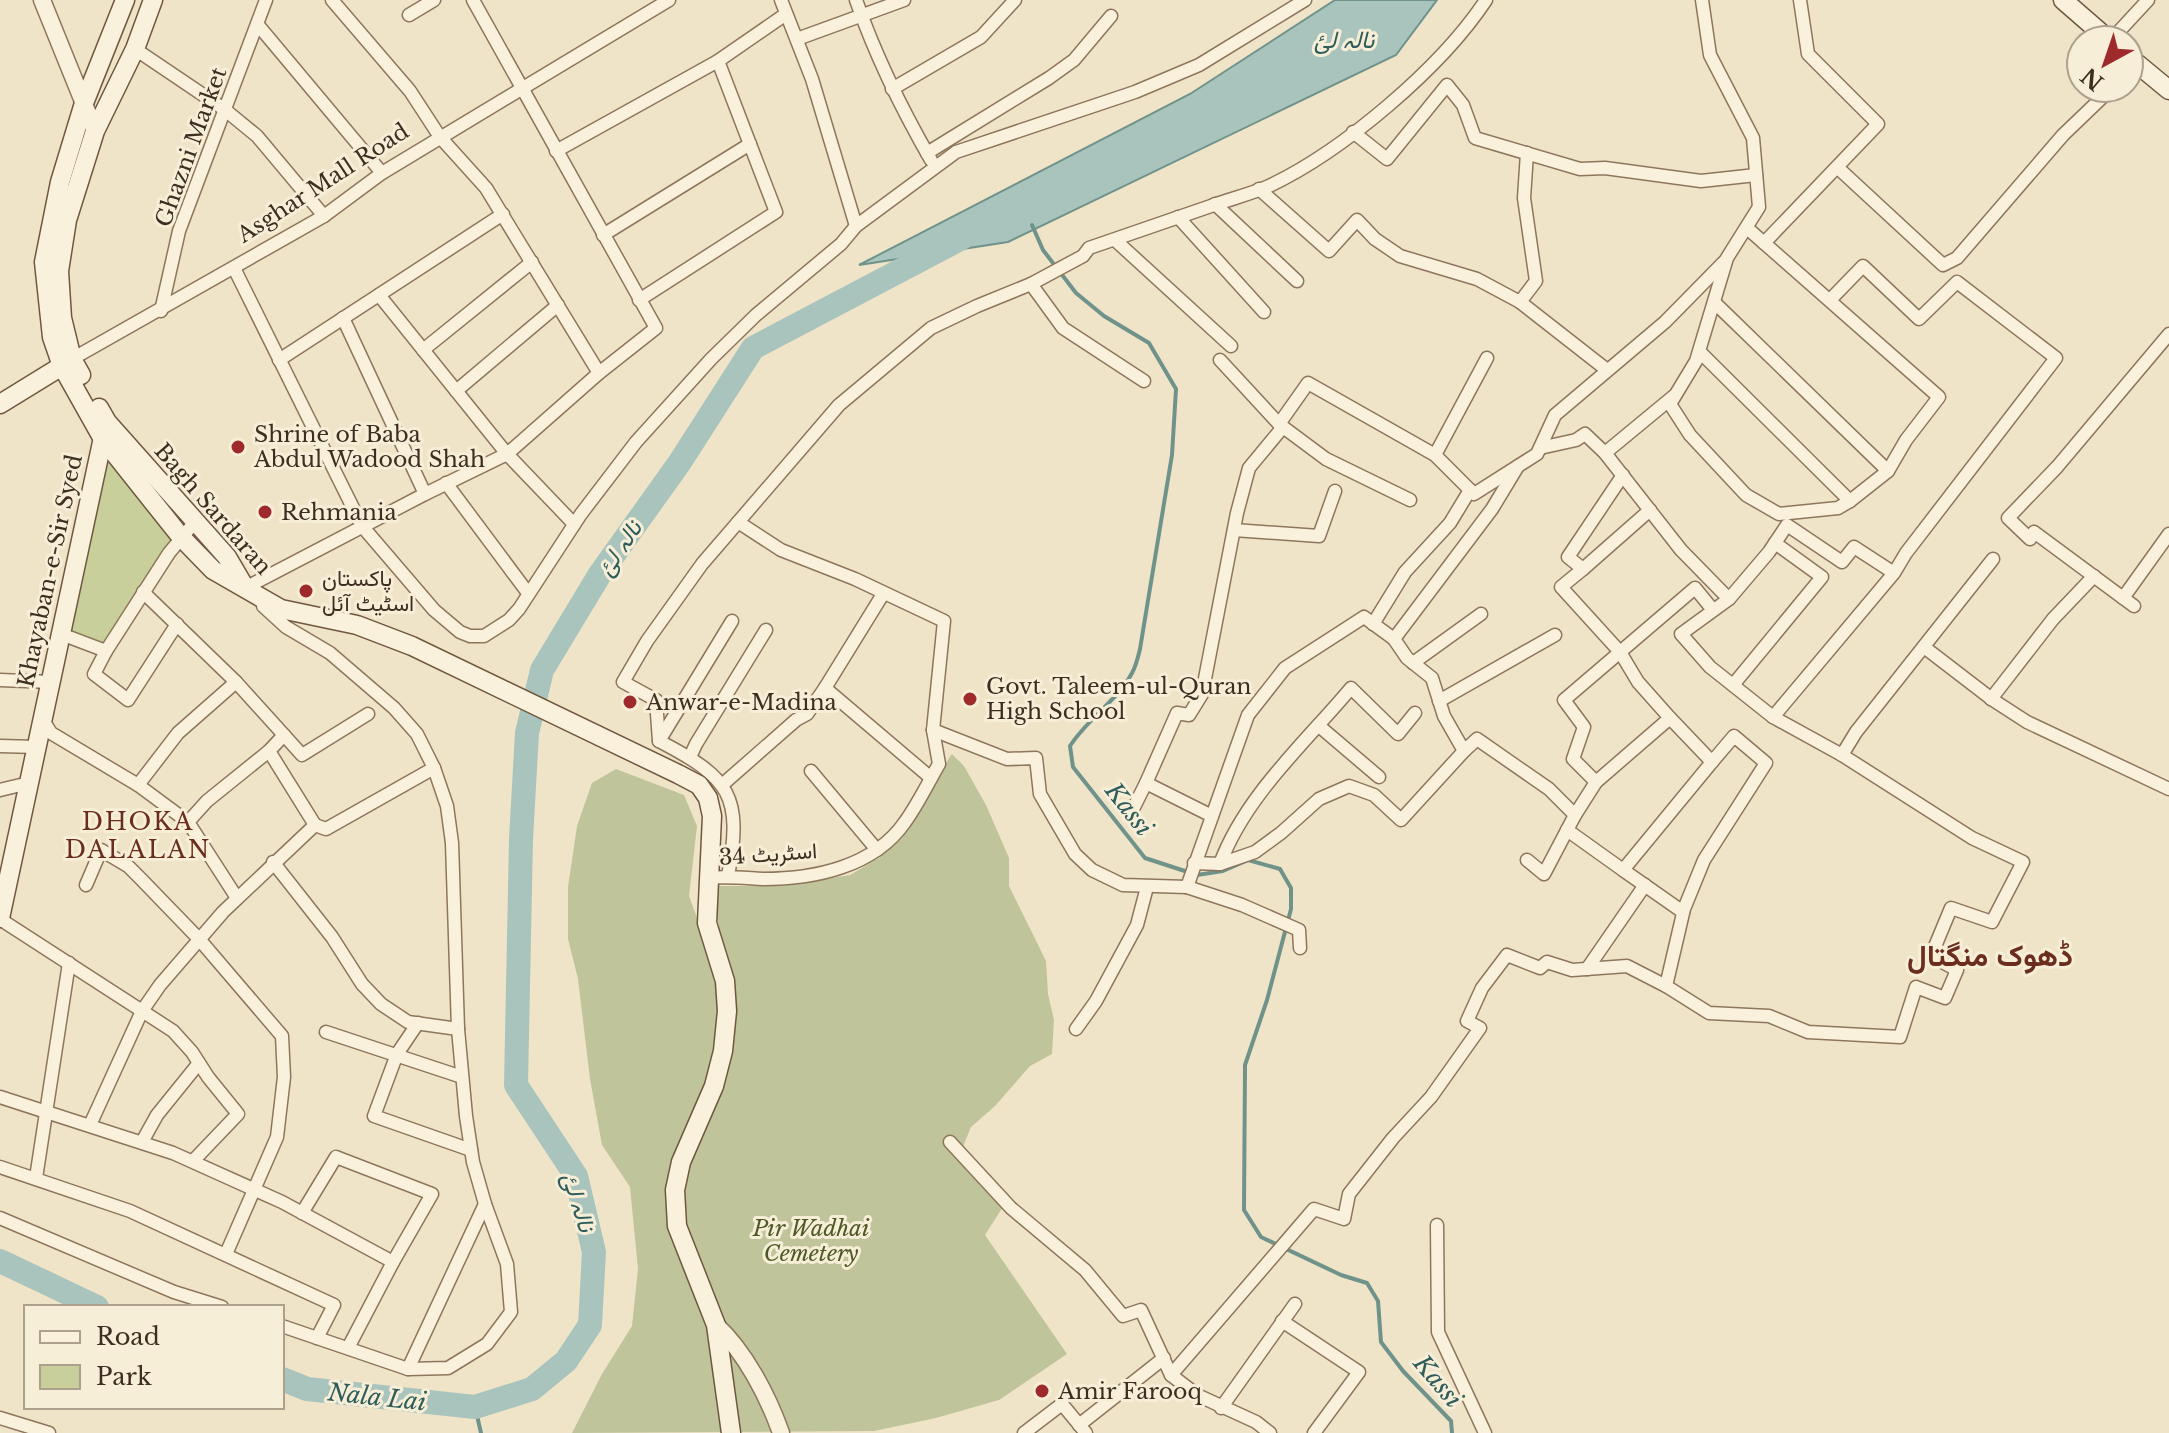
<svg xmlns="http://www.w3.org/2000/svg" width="2169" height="1433" font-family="'Libre Baskerville',Vazirmatn,serif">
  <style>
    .green { fill: #c9cf9b }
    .cemetery { fill: #bfc49a }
    .water { fill: #a9c4bc; stroke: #6f938a; stroke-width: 2 }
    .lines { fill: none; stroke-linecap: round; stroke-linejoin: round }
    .stream { stroke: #6f938a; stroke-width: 4 }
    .river { stroke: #a9c4bc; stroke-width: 24 }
    .minor-casing { stroke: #8d765c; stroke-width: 15 }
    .tertiary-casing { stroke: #8d765c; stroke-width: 19 }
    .secondary-casing { stroke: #6f573f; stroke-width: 21 }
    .minor { stroke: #faf1dc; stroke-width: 12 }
    .tertiary { stroke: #faf1dc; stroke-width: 16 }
    .secondary { stroke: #faf1dc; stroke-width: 18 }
    .poi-dot { fill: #9e2a2b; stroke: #f7eed8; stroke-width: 3 }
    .labels { text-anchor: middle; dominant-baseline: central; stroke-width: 6; stroke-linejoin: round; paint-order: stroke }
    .street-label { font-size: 22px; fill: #3d2e20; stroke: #f7eed8 }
    .poi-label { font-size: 22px; fill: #3d2e20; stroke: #f7eed8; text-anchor: start }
    .park-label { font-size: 22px; font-style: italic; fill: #4d5a26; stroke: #f7eed8 }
    .water-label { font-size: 24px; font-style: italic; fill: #2f5d5a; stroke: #f7eed8 }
    .neighbourhood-label { font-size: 24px; letter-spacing: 2px; fill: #6b2e1e; stroke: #f7eed8 }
    .district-label { font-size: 30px; font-weight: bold; fill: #6b2e1e; stroke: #f7eed8 }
  </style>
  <rect width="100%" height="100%" fill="#f0e4c8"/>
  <path class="green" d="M103,442L181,537L106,651L61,634Z"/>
  <path class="cemetery" d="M952,754L964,766L986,805L1009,858V886L1046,961L1048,994L1054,1020L1052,1054L1030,1066L995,1106L971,1127L962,1149L1006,1202L985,1235L1067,1354L999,1400L936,1418L874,1431L572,1433L602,1374L632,1326L638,1269L630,1187L602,1145L590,1079L578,979L568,939V887L577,826L592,783L616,769L684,795L697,826L689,896L734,1018L715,903V886H783L850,875L879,858L902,838L925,793Z"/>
  <path class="water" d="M1335,0H1437L1396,55L1008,242L859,265L1190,94Z"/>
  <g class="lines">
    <g class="stream">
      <path d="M1032,225L1043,250L1076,293L1104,316L1149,343L1176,389L1172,455L1140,649C1138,657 1136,666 1132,673C1117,701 1087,719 1070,746L1073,767L1145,858L1197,875L1223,871L1248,860L1280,869L1291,888V909L1267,1000L1245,1065L1244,1210L1261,1237L1341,1275L1367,1283L1378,1301L1381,1342L1403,1371L1451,1421L1452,1433"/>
      <path d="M475,1407L481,1433"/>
    </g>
    <g class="river">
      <path d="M0,1261L97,1307"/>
      <path d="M282,1379L307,1389L475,1407L532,1389L566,1361L590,1325L594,1252L576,1176L516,1085L521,839L527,733L542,670L600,574L680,462L753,348L962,238"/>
    </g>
    <g class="minor-casing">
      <g id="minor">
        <path d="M332,0L410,91L440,137L486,188L599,373"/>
        <path d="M781,0L812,79L856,226"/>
        <path d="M856,0C876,57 901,108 931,160"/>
        <path d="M409,15L434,0"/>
        <path d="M258,25L382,173"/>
        <path d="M797,39L904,0"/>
        <path d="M2111,40L2148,0"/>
        <path d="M135,49L224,109L257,136L324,216"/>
        <path d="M892,89L981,37L1015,0"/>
        <path d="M1353,132L1387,159L1447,85L1463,105L1475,138L1580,169L1605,168L1701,181L1756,175"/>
        <path d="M556,151L718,61L786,14"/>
        <path d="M927,153L1049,78L1074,60L1111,16"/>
        <path d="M1527,153L1524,198L1536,281L1520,302L1607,370"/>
        <path d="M1837,167L1943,265L1957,258L2063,135L2112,88"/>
        <path d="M1259,189L1329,251L1357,220L1375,239L1400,256L1477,279L1520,302"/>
        <path d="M1215,204L1297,281"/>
        <path d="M1178,217L1264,312"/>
        <path d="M1747,228L1939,397L1906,440L1888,471"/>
        <path d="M603,235L750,144"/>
        <path d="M1115,240L1231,346"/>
        <path d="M1764,243L1878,124L1808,54L1800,0"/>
        <path d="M234,268L362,526L434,610L460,632L470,636H484L509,620L519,609L581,514L636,442L711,359L756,315L841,244L856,226L956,152L1135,92L1199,65L1305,0"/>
        <path d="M1031,284L1063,328L1144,381"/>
        <path d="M379,295L507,454L574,524"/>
        <path d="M639,300L776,212L718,61"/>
        <path d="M1830,300L1863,266L1919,319L1957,282L2056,358L1906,553L1894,573L1773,717L1710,667L1681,634L1729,599L1769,552L1787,525L1842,562L1854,547L1894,573"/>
        <path d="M1715,303L1888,471L1850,501"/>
        <path d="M161,311L179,231L266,0"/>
        <path d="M343,318L425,494"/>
        <path d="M423,350L532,262"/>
        <path d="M1699,351L1850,501L1838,508L1779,514L1746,495L1690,435L1670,404L1696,361L1727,258L1759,207L1753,138L1710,55L1702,0"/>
        <path d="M1487,358L1435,455L1474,494L1537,454L1555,415L1665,322L1725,261"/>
        <path d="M72,359L324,216L382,173L669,0"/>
        <path d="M279,360L503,214"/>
        <path d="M1220,360L1279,424"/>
        <path d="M456,391L558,305"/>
        <path d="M1674,396L1605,453L1681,550L1729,599"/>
        <path d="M1283,427L1326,459L1410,500"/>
        <path d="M1540,448L1576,440L1585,434L1605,453"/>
        <path d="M1623,475L1568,557L1583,569L1650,510"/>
        <path d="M446,483L528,593"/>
        <path d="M1234,530L1319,536L1335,491"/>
        <path d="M1583,569L1561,587L1620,652L1638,682L1670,718"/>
        <path d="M247,590L245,588L425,494L507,454L599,373L656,328L473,0"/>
        <path d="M143,592L236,682L302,755L368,714"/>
        <path d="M883,594L825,688L931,778"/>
        <path d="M2123,598L2169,534"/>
        <path d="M263,606L286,627L330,653L394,708L417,734L434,768L447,806L452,843L458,1029L466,1116L473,1162L485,1204L507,1264L511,1312L487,1344L448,1368L408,1369L282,1326"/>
        <path d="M2134,606L2034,532L2030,539L2008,518L2057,467L2169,334"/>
        <path d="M1373,624L1405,572L1450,523L1470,490"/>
        <path d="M61,634L106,651L169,553L194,523"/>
        <path d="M1924,647L1993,700L2027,722L2169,789"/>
        <path d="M106,651L94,674L128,700L177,624"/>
        <path d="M1413,663L1481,614"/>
        <path d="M0,680L51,682"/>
        <path d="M1733,685L1822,577L1775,543"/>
        <path d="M1991,699L2053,619L2094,576"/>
        <path d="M1439,701L1555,635"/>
        <path d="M43,720L51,733L138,785L188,822L237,898"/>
        <path d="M1319,726L1379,777"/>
        <path d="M933,730L1007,759L1036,758L1040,794L1075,854L1092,870L1123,885L1187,887L1248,715L1285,668L1364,617L1394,639L1492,509L1518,466"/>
        <path d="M284,735L269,751L315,825"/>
        <path d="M659,741L732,621"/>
        <path d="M0,746L37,747"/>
        <path d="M1464,751L1477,739L1549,789L1575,815L1544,874L1527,860"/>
        <path d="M1842,755L1856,732L1993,559"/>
        <path d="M690,757L696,744L766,630"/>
        <path d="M1712,762L1734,736L1766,763L1704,860L1684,909L1666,986L1709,1013L1769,1016L1808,1032L1900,1037L1916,987L1945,998L1957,970L1931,956L1951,908L1992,922L2023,862L1972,838L1842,755L1773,717"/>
        <path d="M811,771L877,850"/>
        <path d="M1146,783L1177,713L1189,715L1202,694L1237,513L1249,468L1283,427L1279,424L1308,383L1435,455"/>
        <path d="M138,785L178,733L236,682"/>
        <path d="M722,785L796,720L807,714L825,688"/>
        <path d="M0,790L29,783"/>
        <path d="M1131,813L1146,783L1212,816"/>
        <path d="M1575,815L1596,782L1573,759L1584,727L1564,700L1695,588L1713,610"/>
        <path d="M188,822L207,801L269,751"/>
        <path d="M1567,830L1623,870L1712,762L1670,718L1596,782"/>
        <path d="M273,862L332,937L362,984L381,1004L408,1022L458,1029"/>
        <path d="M1194,863L1220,864C1245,796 1305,743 1351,688L1398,734L1415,713"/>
        <path d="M1220,864L1255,852L1281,833L1319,799L1349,786L1374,795L1401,820L1464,751L1444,716L1432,678L1407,658L1394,639"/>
        <path d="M1623,870L1683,912"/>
        <path d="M728,876C743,795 730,778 659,741L656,700L623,682L647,641L702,564L839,405L931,328L977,306L1031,284L1083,256L1089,248C1130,234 1170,220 1211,206C1230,199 1251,194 1269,186C1343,151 1441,68 1486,0"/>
        <path d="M707,878C726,876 744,878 763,879C814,879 874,867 905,822C918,804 928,783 939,764L933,730L944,621L855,579L781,550L738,522"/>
        <path d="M86,885L101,850L128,866L141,879L199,939L282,1036L284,1077L277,1137L226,1254"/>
        <path d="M1187,887L1242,905L1299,930L1300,948"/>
        <path d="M0,919L173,1031L192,1052L208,1077L238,1114L193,1161"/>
        <path d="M1587,969L1645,885"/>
        <path d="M418,1023L397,1054L374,1116L471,1150"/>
        <path d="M1076,1029L1096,1001L1137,925L1147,887"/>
        <path d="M326,1032L462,1077"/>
        <path d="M0,1097L173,1153L282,1202L393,1262L348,1348"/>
        <path d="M90,1125L142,1011L160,985L223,912L315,825L326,829L434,768"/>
        <path d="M142,1142L157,1115L199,1063"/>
        <path d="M950,1142L1011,1208L1085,1270L1123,1316L1141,1310L1171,1375"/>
        <path d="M0,1167L130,1211L334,1305L317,1338"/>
        <path d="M36,1178L69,963"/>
        <path d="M302,1213L336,1157L432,1194L393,1262"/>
        <path d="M0,1218L174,1292L222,1307"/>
        <path d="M1437,1225L1438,1332L1485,1433"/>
        <path d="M1282,1321L1359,1372L1314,1433"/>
        <path d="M408,1369L485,1204"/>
        <path d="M1221,1408L1295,1304"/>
        <path d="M0,1418L49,1433"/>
        <path d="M1079,1425L1164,1358"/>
        <path d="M1024,1433L1062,1404L1086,1433"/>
        <path d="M1270,1433L1256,1422L1197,1395L1171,1375L1314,1209L1344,1219L1349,1194L1393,1138L1431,1097L1480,1028L1467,1021L1482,988L1507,955L1540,968L1547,962L1572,970L1627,966L1666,986"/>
      </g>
    </g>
    <g class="tertiary-casing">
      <g id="tertiary">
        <path d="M42,0L95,131"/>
        <path d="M716,1325C745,1352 768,1396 781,1433"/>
      </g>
    </g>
    <g class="secondary-casing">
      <g id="secondary">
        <path d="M125,0L84,103L60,182L44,262L52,337L62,366L103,439L181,537L213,570L281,609L357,625L412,646L678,774L699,785L708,798L712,816L707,923L725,981L727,1011L723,1051L714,1086L681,1162L675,1190L677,1226L716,1325L731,1433"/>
        <path d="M2063,0L2109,40"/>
        <path d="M2129,57L2169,90"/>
        <path d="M81,375L72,359L62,318L59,271L67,220L95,131L135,49L153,0"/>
        <path d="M0,404L70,361"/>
        <path d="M99,408L107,422L227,557L244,586"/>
        <path d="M0,918L104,433"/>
      </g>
    </g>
    <use href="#minor" class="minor"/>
    <use href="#tertiary" class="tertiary"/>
    <use href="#secondary" class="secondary"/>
  </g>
  <g class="poi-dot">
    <circle cx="238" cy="447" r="8"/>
    <circle cx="265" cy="512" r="8"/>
    <circle cx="306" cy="591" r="8"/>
    <circle cx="970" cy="699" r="8"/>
    <circle cx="630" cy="702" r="8"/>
    <circle cx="1042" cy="1391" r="8"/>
  </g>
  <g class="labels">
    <g class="street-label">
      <text transform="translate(191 147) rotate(-70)">Ghazni Market</text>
      <text transform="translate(323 183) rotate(-33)">Asghar Mall Road</text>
      <text transform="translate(213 509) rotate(49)">Bagh Sardaran</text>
      <text transform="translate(50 571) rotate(-78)">Khayaban-e-Sir Syed</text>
      <text transform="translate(768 854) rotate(-4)">اسٹریٹ 34</text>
    </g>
    <g class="poi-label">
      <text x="254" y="434">Shrine of Baba<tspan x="254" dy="25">Abdul Wadood Shah</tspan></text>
      <text x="281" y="512">Rehmania</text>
      <text x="322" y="578">پاکستان<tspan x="322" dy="25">اسٹیٹ آئل</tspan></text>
      <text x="986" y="686">Govt. Taleem-ul-Quran<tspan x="986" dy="25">High School</tspan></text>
      <text x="646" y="702">Anwar-e-Madina</text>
      <text x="1058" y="1391">Amir Farooq</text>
    </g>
    <g class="park-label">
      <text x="811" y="1228">Pir Wadhai<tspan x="811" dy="25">Cemetery</tspan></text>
    </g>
    <g class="water-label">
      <text x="1344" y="39">نالہ لئ</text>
      <text transform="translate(619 548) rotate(-56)">نالہ لئ</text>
      <text transform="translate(1129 809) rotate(52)">Kassi</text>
      <text transform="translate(579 1202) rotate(73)">نالہ لئ</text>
      <text transform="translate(1438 1381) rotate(50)">Kassi</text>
      <text transform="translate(377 1397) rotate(6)">Nala Lai</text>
    </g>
    <g class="neighbourhood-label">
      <text x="138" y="821">DHOKA<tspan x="138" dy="28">DALALAN</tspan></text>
    </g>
    <g class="district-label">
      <text x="1990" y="955">ڈھوک منگتال</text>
    </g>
  </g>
  <rect x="24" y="1305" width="260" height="104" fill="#f7eed8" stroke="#ada18e" stroke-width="2"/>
  <rect x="40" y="1331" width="40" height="12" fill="#faf1dc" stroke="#ada18e" stroke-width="2"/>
  <text x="96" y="1345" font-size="24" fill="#3d2e20">Road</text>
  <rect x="40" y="1365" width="40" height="24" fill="#c9cf9b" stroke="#ada18e" stroke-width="2"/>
  <text x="96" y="1385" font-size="24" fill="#3d2e20">Park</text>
  <g transform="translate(2105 64) rotate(220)"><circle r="38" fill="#f7eed8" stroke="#ada18e" stroke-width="2"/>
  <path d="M0-6L14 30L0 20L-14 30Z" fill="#9e2a2b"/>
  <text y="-12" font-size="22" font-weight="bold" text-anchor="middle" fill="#3d2e20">N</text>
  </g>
</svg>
